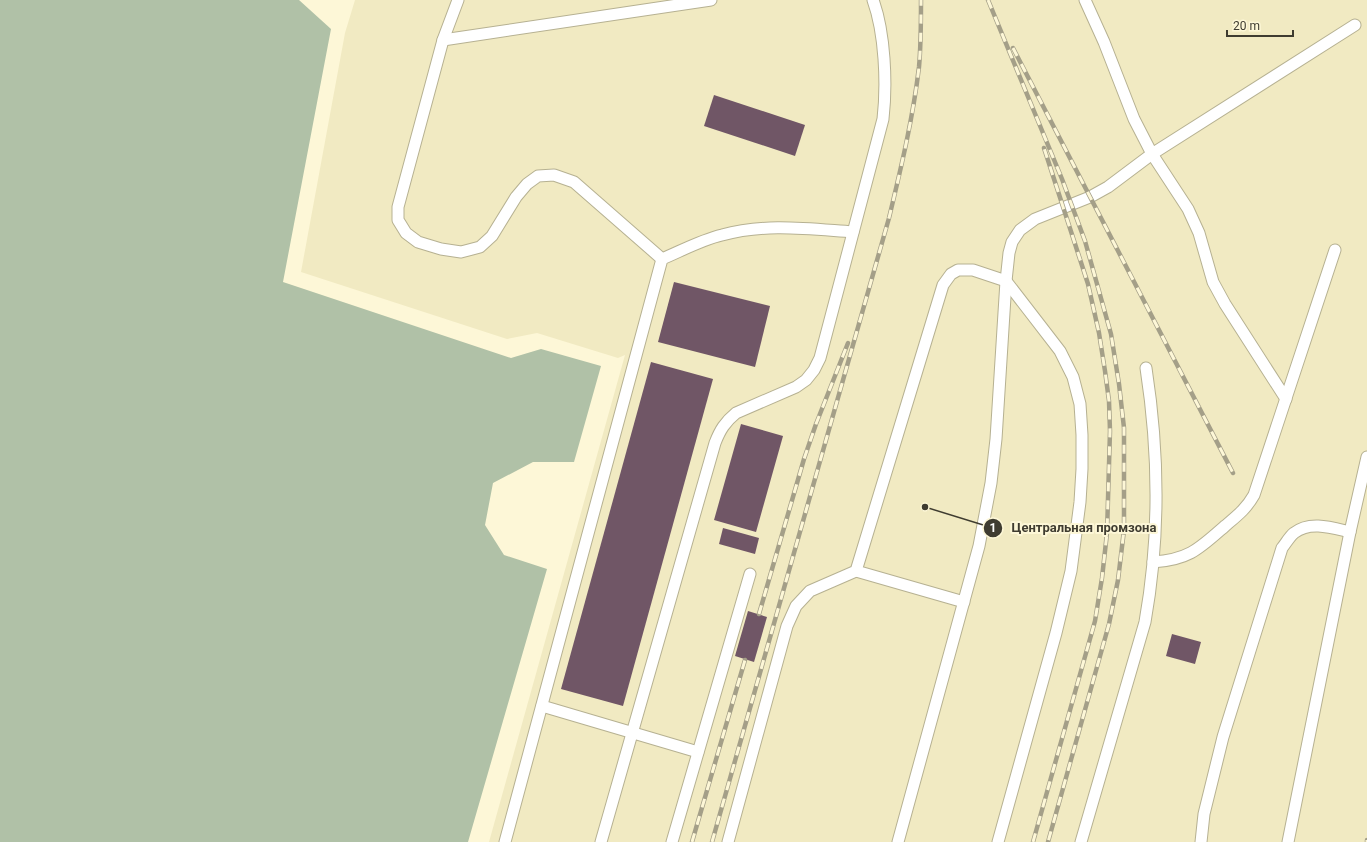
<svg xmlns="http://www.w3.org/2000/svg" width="1367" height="842" font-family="Roboto,sans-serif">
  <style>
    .built { fill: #f1eac2 }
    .forest { fill: #b0c1a7 }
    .building { fill: #705666 }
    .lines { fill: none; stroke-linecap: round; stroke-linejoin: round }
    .lane-casing { stroke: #b6b192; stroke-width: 13 }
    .lane { stroke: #fff; stroke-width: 11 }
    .rail-casing { stroke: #a49f88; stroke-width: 4.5 }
    .rail { stroke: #fdf7d7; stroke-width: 3; stroke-dasharray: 9; stroke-linecap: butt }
    .leader { fill: none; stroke: #3f3c30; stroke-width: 1.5 }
    .callout-dot { fill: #3f3c30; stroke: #fdf7d7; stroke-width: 1.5 }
    .mark-label { font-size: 12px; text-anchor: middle; font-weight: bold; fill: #fff }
    .callout-label { font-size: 13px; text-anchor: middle; font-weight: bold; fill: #3f3c30; stroke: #fdf7d7; stroke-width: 4; stroke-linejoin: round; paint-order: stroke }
  </style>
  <rect width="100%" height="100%" fill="#fdf7d7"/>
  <path class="built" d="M355,0H1367V842H489L625,355L618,358L537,333L507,339L301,272L345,33Z"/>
  <path class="forest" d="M0,0H299L331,29L283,282L511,358L541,349L601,366L574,462H533L493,483L485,525L504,555L547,569L468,842H0Z"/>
  <g class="building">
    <path d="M714,95L805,125L795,156L704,126Z"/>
    <path d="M674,282L770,306L755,367L658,342Z"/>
    <path d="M651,362L713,379L623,706L561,689Z"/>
    <path d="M741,424L783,436L756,532L714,520Z"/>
    <path d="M723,528L759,538L755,554L719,544Z"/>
    <path d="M748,611L767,617L754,662L735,656Z"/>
    <path d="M1172,634L1201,642L1195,664L1166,656Z"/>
  </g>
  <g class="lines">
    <g class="lane-casing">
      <g id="lane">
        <path d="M458,0L443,40L398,207V220L406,233L418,242L441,249L461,252L480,247L492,236L516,197L527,184L538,176L554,175L574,182L662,259"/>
        <path d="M1085,0L1104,42L1134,119L1152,154L1188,209L1199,233L1213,282L1225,304L1286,399"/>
        <path d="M443,40L711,0"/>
        <path d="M1153,562C1189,560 1200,548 1225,526C1238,515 1246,509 1254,495L1335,250"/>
        <path d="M856,571L964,602"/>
        <path d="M542,706L698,752"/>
        <path d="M505,842L662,259C681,251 701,240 722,235C765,223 809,229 853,232"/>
        <path d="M601,842L715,443C720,430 725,422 736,413L796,387L806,380L814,370L820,358L883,119C887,84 885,33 873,0"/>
        <path d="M672,842L750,574"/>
        <path d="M728,842L787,626L796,606L810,591L856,571L943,285L951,274L958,270H973L1006,281L1060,351L1073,377L1080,404L1082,435V469L1080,502L1071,571L1056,633L998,842"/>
        <path d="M898,842L979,546L991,483L996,439L1006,281L1009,253L1012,242L1020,230L1035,219L1090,197L1108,187L1152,154L1355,25"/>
        <path d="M1081,842L1145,622C1160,538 1159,452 1146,368"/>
        <path d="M1201,842L1204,814L1223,737L1282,548C1286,543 1290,536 1294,533C1310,520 1333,528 1350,532"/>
        <path d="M1288,842L1350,532L1367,457"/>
      </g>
    </g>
    <use href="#lane" class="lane"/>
    <g class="rail-casing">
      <g id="rail">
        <path d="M988,0L1062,179L1085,241L1111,334L1119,384L1124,428V530L1118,580L1109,624L1048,842"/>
        <path d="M1013,48L1233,473"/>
        <path d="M759,614L804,459L816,424L848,343"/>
        <path d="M692,842L745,660"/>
        <path d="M712,842L889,218C901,168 913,118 919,67C921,45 921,22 921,0"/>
        <path d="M1033,842L1095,621L1102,578L1107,533L1110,431L1109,401L1105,371L1099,333L1088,284L1044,148"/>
        <path d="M1367,842V840"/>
      </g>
    </g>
    <use href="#rail" class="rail"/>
  </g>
  <path class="leader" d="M925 507L993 528"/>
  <g class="callout-dot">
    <circle cx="925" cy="507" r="4"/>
    <circle cx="993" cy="528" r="10"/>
  </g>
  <g class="mark-label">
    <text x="993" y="532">1</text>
  </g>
  <g class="callout-label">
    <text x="1084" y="532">Центральная промзона</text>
  </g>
  <path d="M1227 30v6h66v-6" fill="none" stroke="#3f3c30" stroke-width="2"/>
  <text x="1233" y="30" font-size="12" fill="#3f3c30" stroke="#fdf7d7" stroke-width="3" paint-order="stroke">20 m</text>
</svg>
